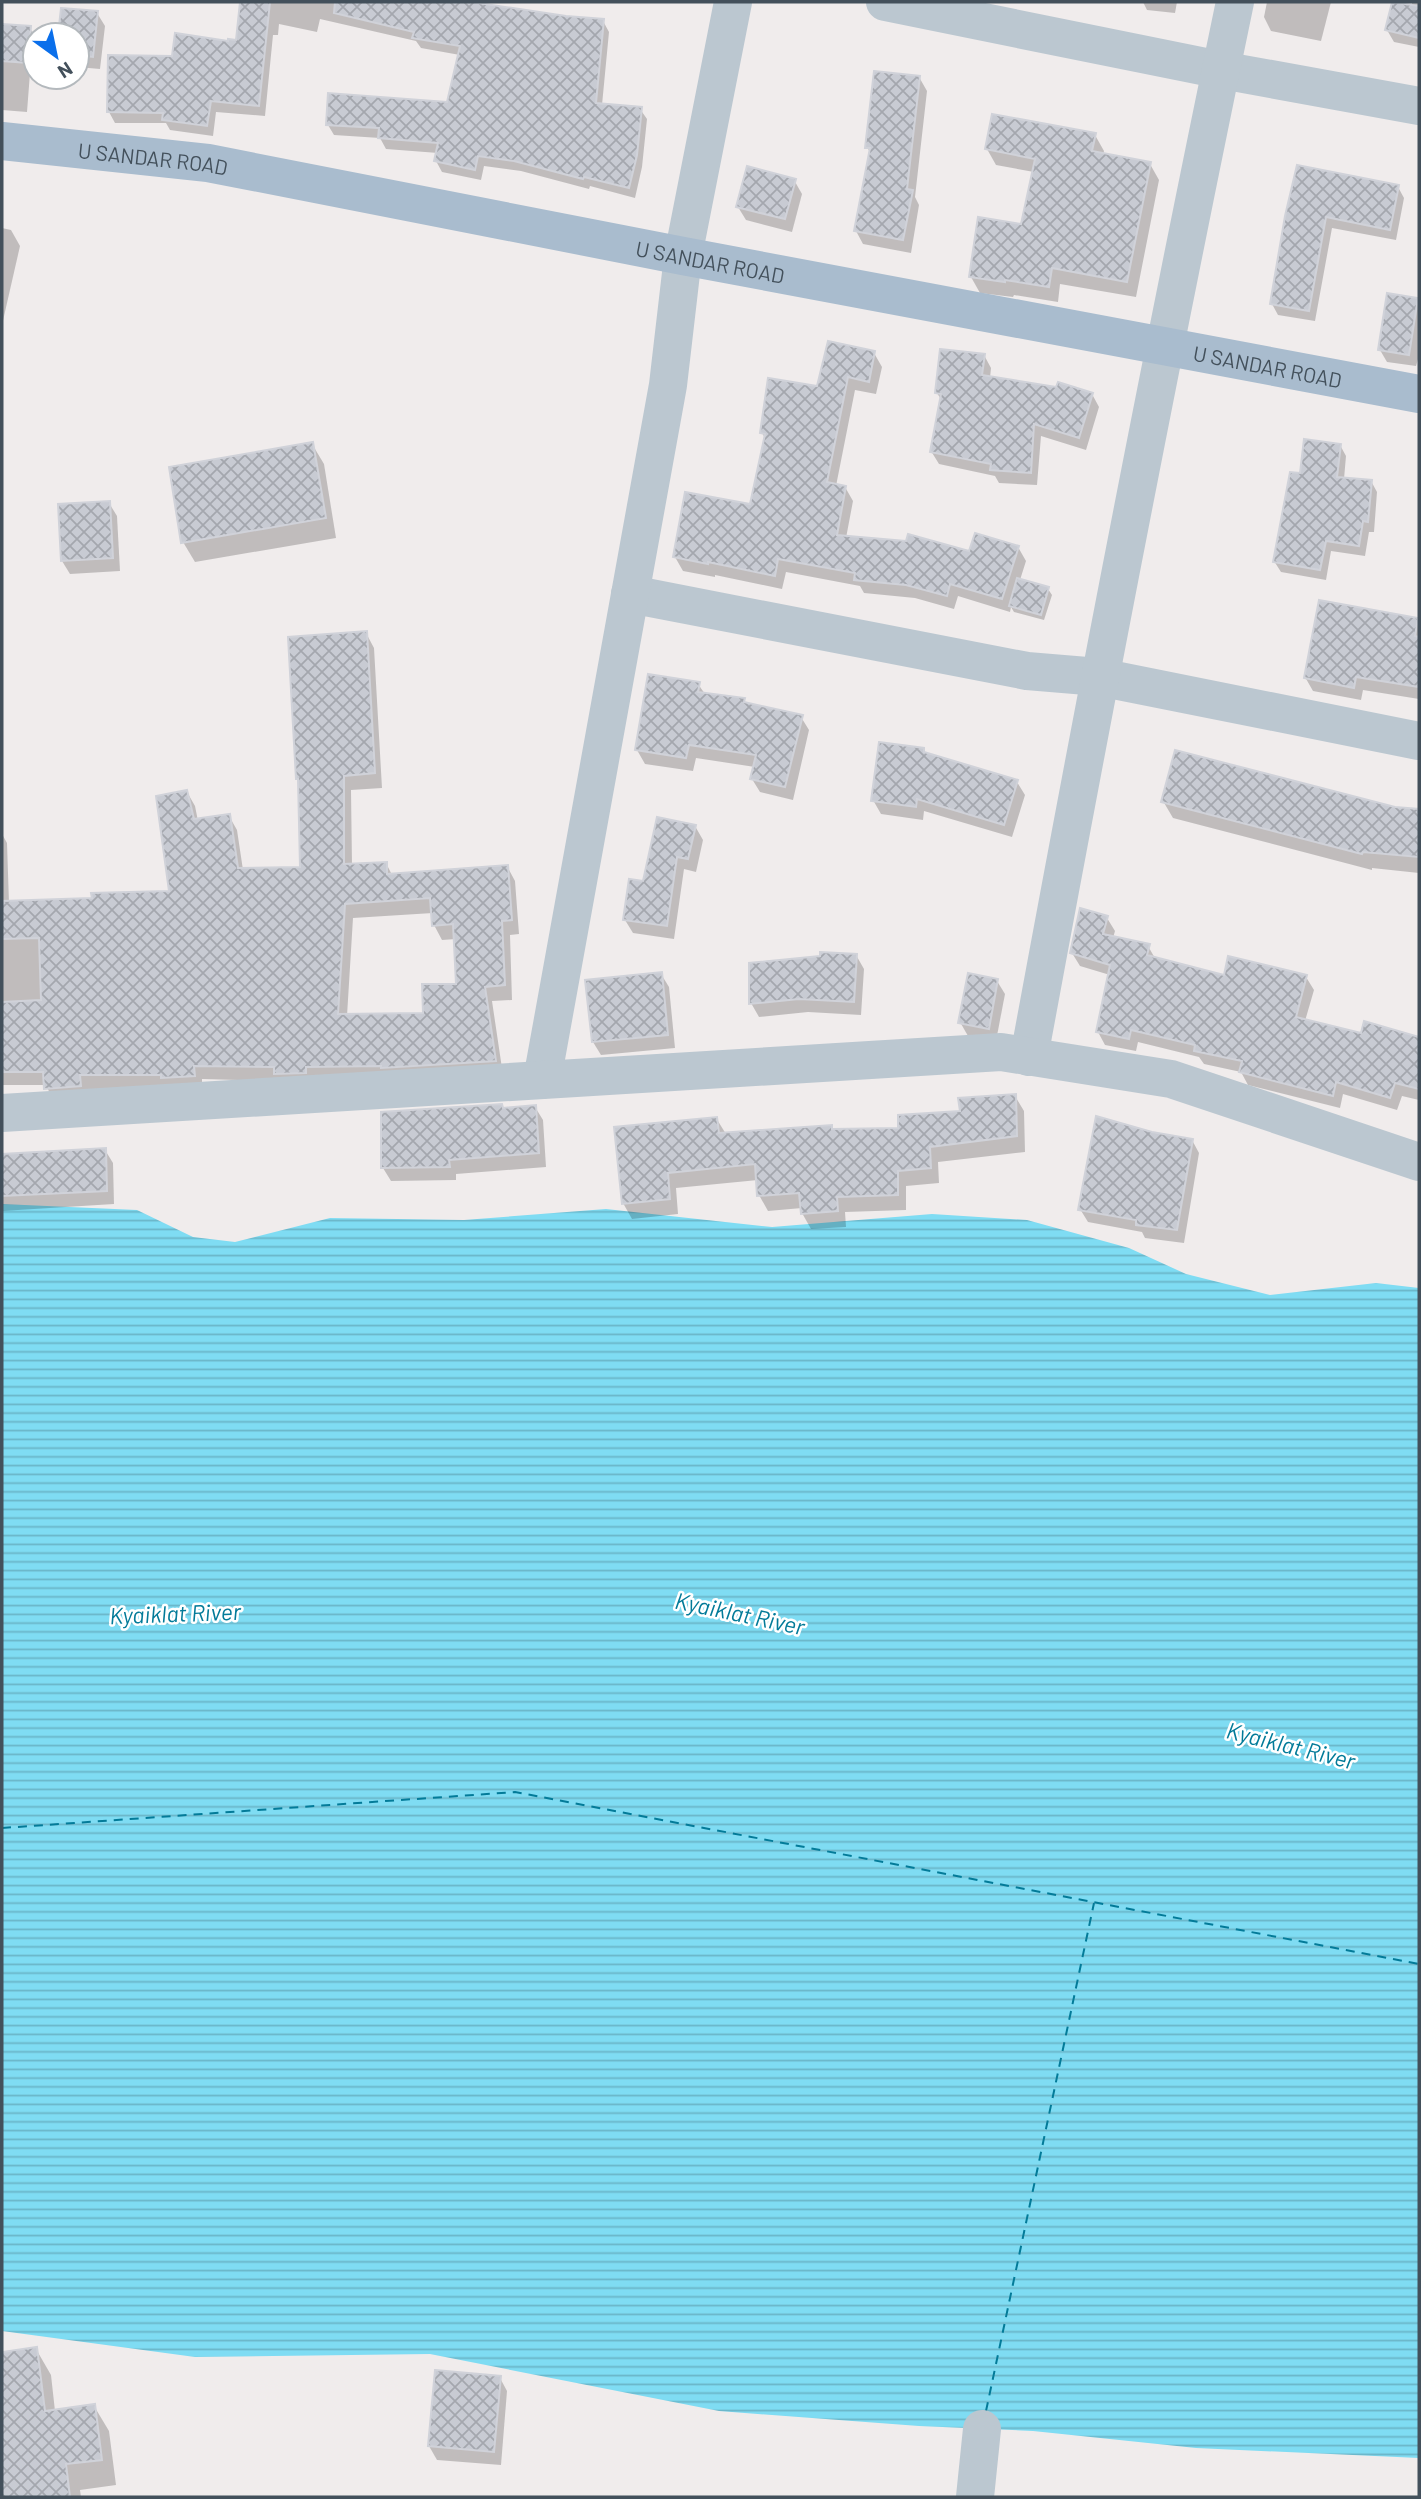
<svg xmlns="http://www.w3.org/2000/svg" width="1421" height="2499" font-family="Barlow,sans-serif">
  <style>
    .water { fill: url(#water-rules) }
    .shadow { fill: #0003; fill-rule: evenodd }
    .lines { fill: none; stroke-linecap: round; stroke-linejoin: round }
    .ferry { stroke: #037b99; stroke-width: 2; stroke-dasharray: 9 7; stroke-linecap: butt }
    .building { fill: url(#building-cross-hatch); stroke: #d0d2d9; stroke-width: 2; fill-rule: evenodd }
    .minor { stroke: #bbc7d0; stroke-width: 38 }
    .major { stroke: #a9bcce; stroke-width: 38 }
    .labels { text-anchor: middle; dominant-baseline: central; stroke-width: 5; stroke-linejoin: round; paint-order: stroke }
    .street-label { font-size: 21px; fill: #43505b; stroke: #fff }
    .water-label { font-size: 23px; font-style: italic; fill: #037b99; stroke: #fff }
  </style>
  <defs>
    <pattern id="water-rules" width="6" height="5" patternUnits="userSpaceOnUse" patternTransform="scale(1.75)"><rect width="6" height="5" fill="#7fdcf3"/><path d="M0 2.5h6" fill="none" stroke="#6ab5c8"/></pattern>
    <pattern id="building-cross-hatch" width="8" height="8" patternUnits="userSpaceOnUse" patternTransform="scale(1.75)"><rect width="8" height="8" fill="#c8cbd3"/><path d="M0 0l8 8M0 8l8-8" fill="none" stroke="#a4a7ae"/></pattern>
  </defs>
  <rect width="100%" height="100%" fill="#f0ecec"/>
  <path class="water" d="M2,1204L137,1210L193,1237L235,1242L330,1218L464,1220L606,1209L772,1227L932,1214L1027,1220L1129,1248L1186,1274L1270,1295L1376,1283L1419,1288V2458L1196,2448L1033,2431L919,2426L719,2411L430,2354L195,2357L2,2331Z"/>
  <g class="shadow">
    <path d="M242,2H464L565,18L603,21L609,32L602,105L640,109L647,119L642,167L635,198L590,186L589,189L521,171L484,166L481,180L442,172L436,161L438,153L386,149L380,138L334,135L328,125L449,104L460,55L421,48L416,41L320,19L317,32L279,24L278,35H273L265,116L216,112L213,136L170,130L166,123H115L109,112L173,58L238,41Z"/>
    <path d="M1143,2H1177L1175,13L1147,10Z"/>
    <path d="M1267,2H1331L1321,41L1271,31L1264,17Z"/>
    <path d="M1394,2L1412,6V2H1419V47L1394,42L1387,30Z"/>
    <path d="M97,13L105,26L100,69L77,67V35H59Z"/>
    <path d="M2,26L30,28L35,37L34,73H30L27,112L2,110Z"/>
    <path d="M919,77L927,91L915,197L919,205L911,253L863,244L856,231L871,154L867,147Z"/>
    <path d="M1095,135L1104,151L1103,155L1150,164L1159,180L1136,297L1060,284L1058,302L1014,295L1013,297L980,293L971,277L1023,226L1034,172L996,165L987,149Z"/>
    <path d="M794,180L802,194L792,232L746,220L738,207Z"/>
    <path d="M1398,187L1404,198L1396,240L1332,228L1315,321L1278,315L1272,304L1286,216Z"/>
    <path d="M2,228L11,230L20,246L2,325Z"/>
    <path d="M1388,295L1419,300V356L1416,366L1387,362L1380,350Z"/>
    <path d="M874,353L882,367L876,394L855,390L836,486L845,487L853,501L846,538L970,553L1018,547L1026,561L1020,580L1048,589L1052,595L1044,620L1014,612L1011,607L1010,612L958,596L954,609L915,598L864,593L860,586L786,572L782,589L715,575V577L683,571L675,557L751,506L765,438L762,433L818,388Z"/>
    <path d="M984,355L991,368L990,378L1092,394L1099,407L1086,450L1041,436L1037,485L999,483L995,476L939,464L931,451L942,401L937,393Z"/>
    <path d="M312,444L324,464L336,538L195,562L183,542Z"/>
    <path d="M1340,445L1346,456L1344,479L1371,481L1377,492L1374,532H1369L1365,556L1331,551L1326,580L1281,572L1274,561Z"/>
    <path d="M109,503L117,516L120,571L70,574L62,561Z"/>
    <path d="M1417,620L1419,624V699L1363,690L1361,700L1313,691L1305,677Z"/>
    <path d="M366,633L374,648L382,788L351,790L352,865L386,863L392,875L507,866L515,881L519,934L510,935L512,1000L492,1001L503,1075L280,1081L202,1079V1090L54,1102L46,1085H2V834L7,843L9,903L93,899L171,893L187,792L195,806L198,821L229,816L237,830L243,870L301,869ZM433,913L434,925L442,940L456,939L458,985L424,1015L347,1016L353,918Z"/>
    <path d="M698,684L705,694L744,700L746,704L801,717L809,730L793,800L760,792L752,779L755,767L696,758L693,771L645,764L637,750Z"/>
    <path d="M923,750L926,755L1017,782L1025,795L1012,837L924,811L923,820L881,814L873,800Z"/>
    <path d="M1163,801L1419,811V873L1372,868V870L1173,818Z"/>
    <path d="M695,826L703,840L696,872L684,869L674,939L633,933L625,920L644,883Z"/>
    <path d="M1107,918L1115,931L1113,938L1148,946L1156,960L1226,977H1306L1314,990L1305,1021L1362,1035L1365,1023L1419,1038V1100L1402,1096L1397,1110L1343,1094L1340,1108L1248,1085L1241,1072L1204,1064L1199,1057L1138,1042L1136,1051L1105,1045L1098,1032L1110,975L1080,966L1072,953Z"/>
    <path d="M856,955L864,969L861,1015L808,1012L759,1017L751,1003Z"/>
    <path d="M661,974L669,987L675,1048L601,1055L593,1042Z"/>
    <path d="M997,981L1005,994L996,1041L968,1036L960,1022Z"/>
    <path d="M1015,1096L1024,1111L1025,1152L938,1162L939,1183L906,1186V1210L845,1212L846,1227L811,1229L802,1213V1208L768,1211L759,1195L758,1180L676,1188L678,1214L632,1219L623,1203L716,1118L726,1134L831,1126L833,1131L900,1130Z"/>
    <path d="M535,1107L543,1120L546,1167L456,1174V1180L391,1181L383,1168L503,1110Z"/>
    <path d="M1151,1134L1192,1140L1199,1153L1184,1243L1145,1238L1142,1232L1088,1222L1080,1209Z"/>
    <path d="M105,1150L113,1163L114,1204L2,1211V1156Z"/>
    <path d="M36,2349L51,2375L55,2411L94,2406L109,2431L116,2485L80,2490L81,2497H2V2353Z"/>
    <path d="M500,2378L507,2391L501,2465L437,2460L429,2446Z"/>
  </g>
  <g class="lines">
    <g class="ferry">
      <path d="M2,1828L515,1792L1419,1964"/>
      <path d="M986,2411L1094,1903"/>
    </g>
  </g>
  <g class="building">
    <path d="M240,2H270L259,106L211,101L207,126L162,120L163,113L107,112L108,55L172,56L175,33L228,41V39L236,40Z"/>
    <path d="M335,2H472L566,16L604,19L596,103L642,107L637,155L629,188L584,177L583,179L514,161L478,156L475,170L434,161L438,143L378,138L379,128L326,125L328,93L447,102L460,46L412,38L414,32L334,13Z"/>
    <path d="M1392,2L1419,6V38L1385,30Z"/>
    <path d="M61,8L98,11L93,57L77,55V35H58Z"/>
    <path d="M2,24L31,26L28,63L2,61Z"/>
    <path d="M874,71L920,76L907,189L913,190L903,240L854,231L870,148H865Z"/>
    <path d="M992,114L1096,133L1092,151L1151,162L1127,282L1052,268L1049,287L1005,280V282L969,277L978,217L1021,224L1035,159L985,149Z"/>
    <path d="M1297,165L1399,185L1390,230L1326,217L1309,311L1270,304L1285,216Z"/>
    <path d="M747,166L796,179L785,219L736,207Z"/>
    <path d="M1387,293L1418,298L1409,355L1378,350Z"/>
    <path d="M828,341L875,351L869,382L848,377L827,482L846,486L837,535L906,541L908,534L969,551L975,533L1019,546L1002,599L950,584L947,596L906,585L854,580L855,573L778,559L775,576L708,562V564L673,557L685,492L750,504L765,434L760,433L768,378L817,386Z"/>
    <path d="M940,349L985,354L982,375L1056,387L1058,382L1093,393L1079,438L1034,424L1031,473L990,470L991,464L930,452L941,394L935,393Z"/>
    <path d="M1304,439L1341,444L1337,477L1372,480L1368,522L1363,521L1359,546L1326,541L1320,570L1273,562L1290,472L1300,473Z"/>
    <path d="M313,442L326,518L181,543L169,467Z"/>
    <path d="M110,501L113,558L61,561L58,504Z"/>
    <path d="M1017,578L1049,587L1041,615L1009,606Z"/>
    <path d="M1319,600L1418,618L1415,636L1419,637V687L1356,677L1354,688L1304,678Z"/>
    <path d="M367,631L375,773L344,776V864L387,862V874L508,865L512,920L502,921L505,985L485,987L496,1061L381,1068V1066L306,1067V1073L274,1074V1067L194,1066L195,1076L161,1078V1075H80L81,1086L44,1089L43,1072H2V1002L41,1000L39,938L2,939V901L92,898L91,893L169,891L156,796L187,790L194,819L230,814L238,868L300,867L298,779H296L288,637ZM430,898L432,926L453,924L456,984H422L423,1013L338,1014L345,904Z"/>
    <path d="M648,674L700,682L698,692L745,698L744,702L803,715L785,787L750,779L756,755L689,745L686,758L635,750Z"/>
    <path d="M879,742L924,748V752L1018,780L1004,825L917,799L916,807L871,801Z"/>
    <path d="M1175,750L1395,807L1419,809V857L1363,852L1362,854L1161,802Z"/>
    <path d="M657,817L696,825L688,859L677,857L667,926L623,920L629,879L643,881Z"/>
    <path d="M1080,908L1108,916L1103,934L1150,944L1147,955L1224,975L1228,956L1307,975L1296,1017L1361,1033L1364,1021L1419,1037V1089L1395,1083L1390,1098L1336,1082L1333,1096L1239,1072L1242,1061L1194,1051L1195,1045L1131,1030L1129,1039L1096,1032L1110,965L1070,953Z"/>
    <path d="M820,952L857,954L854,1002L799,999L749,1004V963L820,956Z"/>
    <path d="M662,972L668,1035L592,1042L585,980Z"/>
    <path d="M968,973L998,979L989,1029L958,1023Z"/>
    <path d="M1016,1094L1017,1136L930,1147L931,1168L898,1171V1195L837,1197L838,1211L801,1214L799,1193L757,1196L755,1164L668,1173L670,1199L622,1204L614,1127L717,1117L719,1133L832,1125V1129L898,1128V1115L960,1111L958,1098Z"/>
    <path d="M502,1104L503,1108L536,1105L539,1153L449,1160L450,1167L381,1168V1112Z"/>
    <path d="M1096,1116L1152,1132L1193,1139L1177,1230L1136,1225V1220L1078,1210Z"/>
    <path d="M106,1148L107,1191L2,1196V1154Z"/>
    <path d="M37,2347L45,2411L95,2404L102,2460L66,2464L70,2497H2V2352Z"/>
    <path d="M435,2370L501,2376L494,2452L428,2446Z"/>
  </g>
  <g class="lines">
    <g class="minor">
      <path d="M885,2L1221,70L1419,106"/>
      <path d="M630,594L1027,671L1099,677L1419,741"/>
      <path d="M1029,1057C1094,704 1162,353 1235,2"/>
      <path d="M542,1080L668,385L683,256L733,2"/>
      <path d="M2,1113L1001,1052L1171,1079L1419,1162"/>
      <path d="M975,2497L982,2429"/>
    </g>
    <path class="major" id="s1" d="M2,141L208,163L683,256L1419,394"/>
  </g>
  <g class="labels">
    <g class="street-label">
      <text stroke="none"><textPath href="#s1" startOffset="152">U SANDAR ROAD</textPath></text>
      <text stroke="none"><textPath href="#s1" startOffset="719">U SANDAR ROAD</textPath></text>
      <text stroke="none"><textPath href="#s1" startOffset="1286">U SANDAR ROAD</textPath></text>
    </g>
    <g class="water-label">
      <text transform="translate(175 1613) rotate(-2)">Kyaiklat River</text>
      <text transform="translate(740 1613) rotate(12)">Kyaiklat River</text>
      <text transform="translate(1291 1745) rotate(14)">Kyaiklat River</text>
    </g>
  </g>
  <rect width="1421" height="2499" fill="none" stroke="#43505b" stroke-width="7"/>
  <g transform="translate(56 56) rotate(147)"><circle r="33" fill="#ffffff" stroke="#b4b9bd" stroke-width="2"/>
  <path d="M0-5L12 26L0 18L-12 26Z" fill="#0a6feb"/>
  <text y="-10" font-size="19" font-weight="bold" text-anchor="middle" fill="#43505b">N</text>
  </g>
</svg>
